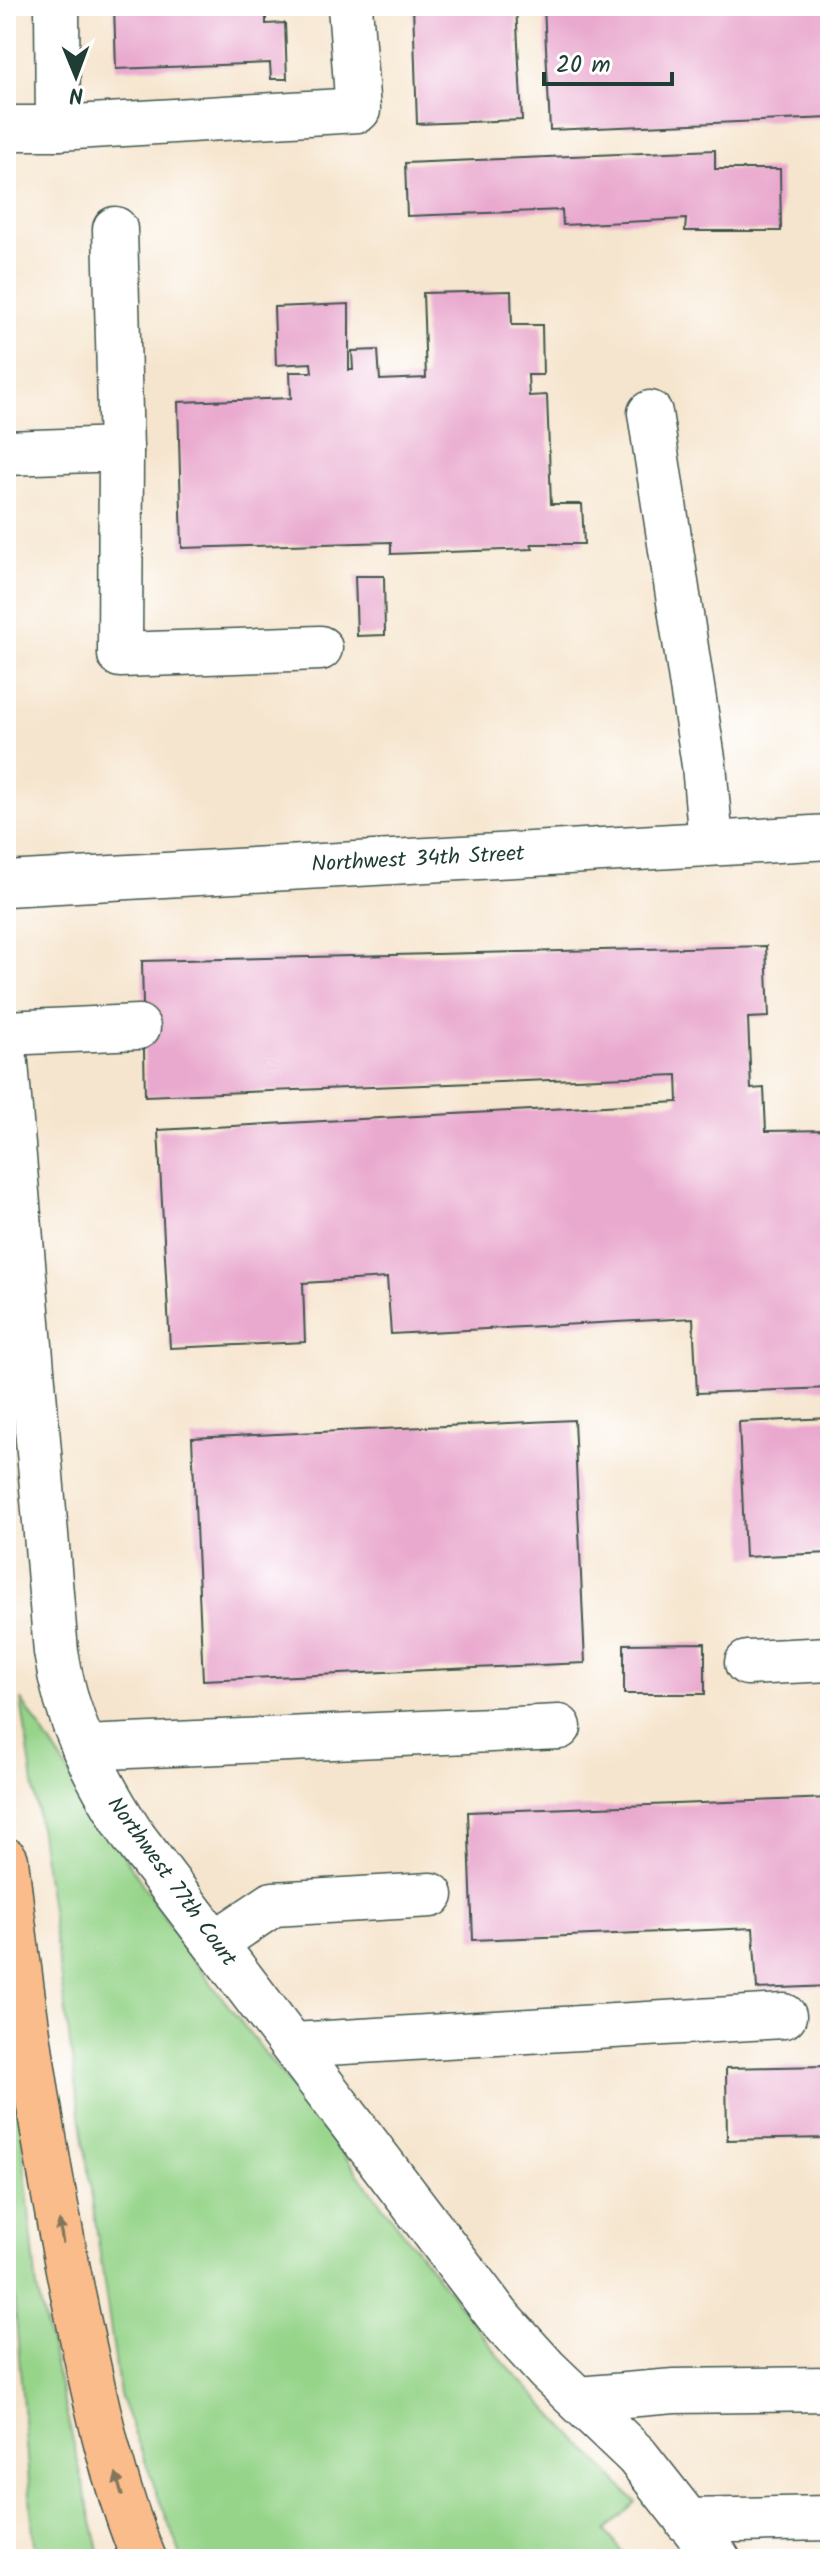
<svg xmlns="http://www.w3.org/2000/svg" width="836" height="2565" font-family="Kalam,sans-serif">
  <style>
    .green { fill: #96d48a; stroke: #5a885f; stroke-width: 2 }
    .building { fill: #e9a8ce }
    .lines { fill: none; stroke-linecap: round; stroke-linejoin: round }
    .minor-casing { stroke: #3f564b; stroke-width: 47 }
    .highway-casing { stroke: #3f564b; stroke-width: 47 }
    .minor { stroke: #fff; stroke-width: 44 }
    .highway { stroke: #fabc8b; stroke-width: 44 }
    .oneway { fill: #82765b }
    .labels { text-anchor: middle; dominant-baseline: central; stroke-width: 6; stroke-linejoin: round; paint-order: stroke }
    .street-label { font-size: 22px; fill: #1f3d34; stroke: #fff }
  </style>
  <rect width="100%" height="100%" fill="#fff"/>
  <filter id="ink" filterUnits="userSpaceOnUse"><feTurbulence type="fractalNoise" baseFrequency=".0125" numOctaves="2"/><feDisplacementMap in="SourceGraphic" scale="16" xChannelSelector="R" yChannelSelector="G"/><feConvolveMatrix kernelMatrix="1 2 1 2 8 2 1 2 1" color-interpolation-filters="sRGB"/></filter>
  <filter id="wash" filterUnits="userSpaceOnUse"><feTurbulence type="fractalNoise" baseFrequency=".006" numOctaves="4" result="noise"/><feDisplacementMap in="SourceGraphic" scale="32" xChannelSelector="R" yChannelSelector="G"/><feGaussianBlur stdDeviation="1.8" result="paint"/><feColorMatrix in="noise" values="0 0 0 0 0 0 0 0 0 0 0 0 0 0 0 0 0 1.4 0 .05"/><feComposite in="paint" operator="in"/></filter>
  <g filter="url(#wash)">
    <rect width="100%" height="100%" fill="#f6e5ce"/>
    <g class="green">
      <path d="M21,1699L187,1952L505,2364L636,2502L605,2531L629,2559H182L120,2395Z"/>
      <path d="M9,2012L37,2289L101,2559H35L6,2191V2014Z"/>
    </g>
    <g id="blocks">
      <g class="building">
        <path d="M114,6H266V24L285,23L287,79H271L270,63L116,69Z"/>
        <path d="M413,6H516L522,120L417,124Z"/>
        <path d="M544,6H830V118L550,130Z"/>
        <path d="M715,150V169H780L781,231H685L686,219L563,225L562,210L407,216L405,163Z"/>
        <path d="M511,291L512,325H542L543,375H528L529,396L547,395L551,504H582L584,544H531L533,549L391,554V542L182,548L178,402L291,398L290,372H312L311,363L276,365L274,307L349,304V370H353L352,351L378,350L380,380L426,378L423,293Z"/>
        <path d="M355,576H384L385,635L357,636Z"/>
        <path d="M766,946L769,1017L748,1018L751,1089L764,1088L766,1131L830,1130V1388L697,1393L693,1318L391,1334L387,1278L303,1283L305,1342L170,1348L158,1130L678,1102L677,1075L145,1096L142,961Z"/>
        <path d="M830,1418V1553L745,1557L739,1422Z"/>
        <path d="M574,1420L585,1663L203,1680L192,1438Z"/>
        <path d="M705,1643V1694H624V1644Z"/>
        <path d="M830,1798V1986L757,1989L753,1928L473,1940L468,1812Z"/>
        <path d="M825,2066L826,2138L727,2140L726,2068Z"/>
      </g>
    </g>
  </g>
  <g filter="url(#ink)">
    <use href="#blocks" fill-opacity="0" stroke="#3f564b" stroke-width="2"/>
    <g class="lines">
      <g class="minor-casing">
        <g id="minor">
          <path d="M57,6L58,128"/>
          <path d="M6,128H58L358,110L350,6"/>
          <path d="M115,229L121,449"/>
          <path d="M650,413L704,765L711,843"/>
          <path d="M6,453L121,449L120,655L320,648"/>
          <path d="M6,884L830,837"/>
          <path d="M6,1033L138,1027"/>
          <path d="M6,1063L56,1652C66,1721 96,1779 133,1836L498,2316L547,2370L637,2456L718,2559"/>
          <path d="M747,1663L830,1659"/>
          <path d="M84,1748L559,1727"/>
          <path d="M215,1943L273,1904L431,1895"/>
          <path d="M293,2045L784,2016"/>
          <path d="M578,2399L674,2391L830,2389"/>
          <path d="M687,2521L830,2518"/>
        </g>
      </g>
      <g class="highway-casing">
        <path id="highway" d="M6,1860C23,2014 46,2167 78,2318C95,2399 112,2482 144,2559"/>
      </g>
      <use href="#minor" class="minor"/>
      <use href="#highway" class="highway"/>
    </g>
    <defs><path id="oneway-solid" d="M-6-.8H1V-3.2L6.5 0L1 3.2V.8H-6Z" transform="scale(2)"/></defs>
    <g class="oneway">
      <use href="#oneway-solid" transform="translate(61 2232) rotate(-99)"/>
      <use href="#oneway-solid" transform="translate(119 2485) rotate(-106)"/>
    </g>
  </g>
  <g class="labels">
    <g class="street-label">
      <text transform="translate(418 860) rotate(-3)">Northwest 34th Street</text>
      <text transform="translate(171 1882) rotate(54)">Northwest 77th Court</text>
    </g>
  </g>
  <rect width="836" height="2565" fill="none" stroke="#fff" stroke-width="32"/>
  <g transform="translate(76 76) rotate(179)" stroke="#ffffff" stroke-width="6" paint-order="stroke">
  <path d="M0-6L14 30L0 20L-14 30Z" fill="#1f3d34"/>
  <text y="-12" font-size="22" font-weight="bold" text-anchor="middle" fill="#1f3d34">N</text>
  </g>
  <path d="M544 72v12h128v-12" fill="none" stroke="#1f3d34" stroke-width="4"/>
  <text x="556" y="72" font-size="24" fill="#1f3d34" stroke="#ffffff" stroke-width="6" paint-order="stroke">20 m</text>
</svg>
